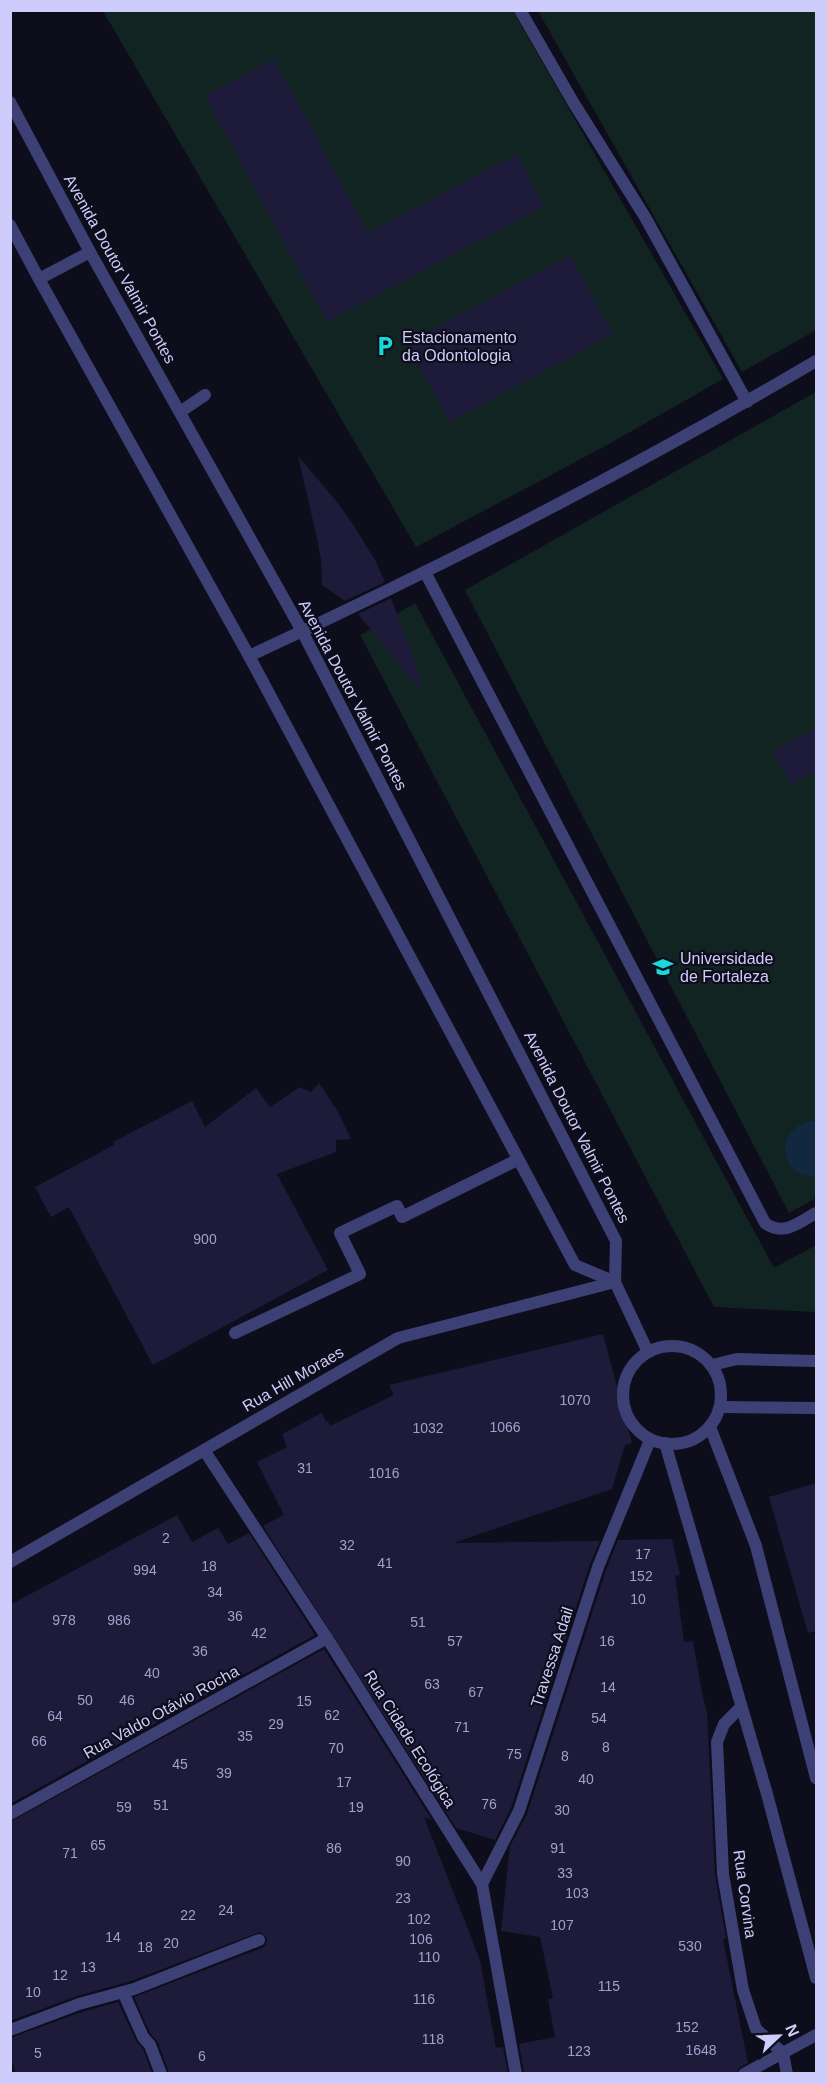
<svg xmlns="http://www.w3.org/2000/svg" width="827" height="2084" font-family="Arial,sans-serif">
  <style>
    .green { fill: #112421 }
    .water { fill: #12283f }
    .building { fill: #1e1b3a }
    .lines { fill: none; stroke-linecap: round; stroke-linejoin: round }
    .service { stroke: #3d4075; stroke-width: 12 }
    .minor { stroke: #3d4075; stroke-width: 12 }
    .tertiary { stroke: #3d4075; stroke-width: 12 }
    .labels { text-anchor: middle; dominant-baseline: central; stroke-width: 4.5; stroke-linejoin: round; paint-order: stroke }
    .number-label { font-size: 14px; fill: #a1a0ca }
    .street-label { font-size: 16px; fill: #cdccfa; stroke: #0e0d1b }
    .poi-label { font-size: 16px; fill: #cdccfa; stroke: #0e0d1b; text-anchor: start }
  </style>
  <rect width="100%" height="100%" fill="#0e0d1b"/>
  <g class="green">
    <path d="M103,11H513L723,379L609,444L416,547Z"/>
    <path d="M538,11H816V330L742,372Z"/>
    <path d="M816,392V1198L789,1213L465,590Z"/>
    <path d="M415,603L774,1268L816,1245V1312L714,1307L360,635Z"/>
  </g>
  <path class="water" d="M810,1121H816V1176C781,1179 771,1131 810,1121Z"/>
  <g class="building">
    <path d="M274,59L368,233L517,154L544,206L327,322L205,96Z"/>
    <path d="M570,255L613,334L450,422L407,344Z"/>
    <path d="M298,456L337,502L352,523L375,560L385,582L345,601L322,585L321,560L317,538Z"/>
    <path d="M391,598L423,684L418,687L358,614Z"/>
    <path d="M816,728V771L791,785L773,751Z"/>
    <path d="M319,1083L337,1110L351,1139L336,1140V1152L277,1174L328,1270L153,1365L69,1207L51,1217L35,1187L114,1145L113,1142L192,1101L205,1127L256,1088L270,1107L300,1087L311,1092Z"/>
    <path d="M603,1334L632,1443L625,1445L612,1489L453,1543L600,1541L590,1564L511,1808L495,1840L456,1828L263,1526L284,1515L257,1462L287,1447L282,1434L322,1413L326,1422L328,1421L330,1426L394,1395L389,1385Z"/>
    <path d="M816,1483V1631L808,1633L769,1497Z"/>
    <path d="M177,1515L192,1542L218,1528L228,1544L249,1533L315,1635L10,1804V1605Z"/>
    <path d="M672,1539L680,1575L675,1576L684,1642L693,1641L702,1693L707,1712L715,1875L726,1938L723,1939L748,2063L740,2067L736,2073H524L519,2044L555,2037L548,1999L553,1998L540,1937L501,1931L510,1846L527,1814L606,1570L618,1540Z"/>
    <path d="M324,1649L432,1820L424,1817L480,1960L496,2048L503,2047L508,2073H169L158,2042L150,2033L134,1997L262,1948L266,1945L267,1938L260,1932L131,1981L77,1996L10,2021V1822Z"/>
    <path d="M118,2002L136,2041L143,2049L152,2073H16L10,2057V2038L82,2012Z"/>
  </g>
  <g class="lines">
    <g class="service">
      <path d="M520,10L573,102L645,217L747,402"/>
      <path d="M180,412L205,395"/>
      <path d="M425,572L765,1223C783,1237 800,1222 816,1213"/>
      <path d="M249,656C443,566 633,469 816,361"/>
      <path d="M235,1333L360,1274L340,1233L397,1206L402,1217L517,1160"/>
      <path d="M482,1884L519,1811L598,1567L650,1440"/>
      <path d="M123,1992L143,2037L150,2045L161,2074"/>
      <path d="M10,2030L79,2004L134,1989L259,1940"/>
      <path d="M783,2053L787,2074"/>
      <path d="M744,2074L816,2035"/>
    </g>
    <g class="minor">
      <path d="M738,1710L724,1724L717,1742L723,1874L743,1990L756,2029L783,2053"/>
      <path d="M10,1814L327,1638"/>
    </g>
    <g class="tertiary">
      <path d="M10,102L90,252L302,631L616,1241L615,1282L648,1352"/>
      <path d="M10,225L39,279L249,656L575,1265L615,1282"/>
      <path d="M39,279L90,252"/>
      <circle cx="672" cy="1395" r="49"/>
      <path d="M712,1365L737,1359L816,1361"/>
      <path d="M721,1407L816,1408"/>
      <path d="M710,1427L756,1546L816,1778"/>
      <path d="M665,1443L767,1794L816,1978"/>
      <path d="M204,1450L327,1638L482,1884L516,2074"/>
      <path d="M10,1562L398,1338L615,1282"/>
    </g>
  </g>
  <defs>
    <g id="parking-bare" transform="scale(1.62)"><path d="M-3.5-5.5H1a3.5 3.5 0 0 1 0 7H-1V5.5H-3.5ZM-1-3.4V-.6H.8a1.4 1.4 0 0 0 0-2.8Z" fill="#17d9da" stroke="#0e0d1b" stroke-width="2.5" paint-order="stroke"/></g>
    <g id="university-bare" transform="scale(1.62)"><path d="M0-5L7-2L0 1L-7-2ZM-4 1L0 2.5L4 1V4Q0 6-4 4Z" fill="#17d9da" stroke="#0e0d1b" stroke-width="2.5" paint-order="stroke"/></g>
  </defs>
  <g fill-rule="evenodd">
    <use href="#parking-bare" x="385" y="346"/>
    <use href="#university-bare" x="663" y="967"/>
  </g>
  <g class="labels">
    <g class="number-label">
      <text x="205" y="1239">900</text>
      <text x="575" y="1400">1070</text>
      <text x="505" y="1427">1066</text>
      <text x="428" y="1428">1032</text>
      <text x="305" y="1468">31</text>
      <text x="384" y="1473">1016</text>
      <text x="166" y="1538">2</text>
      <text x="347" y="1545">32</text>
      <text x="643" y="1554">17</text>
      <text x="385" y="1563">41</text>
      <text x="209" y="1566">18</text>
      <text x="145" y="1570">994</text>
      <text x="641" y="1576">152</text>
      <text x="215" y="1592">34</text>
      <text x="638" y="1599">10</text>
      <text x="235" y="1616">36</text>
      <text x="64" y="1620">978</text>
      <text x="119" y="1620">986</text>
      <text x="418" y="1622">51</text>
      <text x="259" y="1633">42</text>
      <text x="455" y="1641">57</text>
      <text x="607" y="1641">16</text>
      <text x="200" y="1651">36</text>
      <text x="152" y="1673">40</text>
      <text x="432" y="1684">63</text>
      <text x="608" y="1687">14</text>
      <text x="476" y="1692">67</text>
      <text x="85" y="1700">50</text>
      <text x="127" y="1700">46</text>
      <text x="304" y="1701">15</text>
      <text x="332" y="1715">62</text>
      <text x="55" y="1716">64</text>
      <text x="599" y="1718">54</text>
      <text x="276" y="1724">29</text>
      <text x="462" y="1727">71</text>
      <text x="245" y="1736">35</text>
      <text x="39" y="1741">66</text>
      <text x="606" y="1747">8</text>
      <text x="336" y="1748">70</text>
      <text x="514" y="1754">75</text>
      <text x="565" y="1756">8</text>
      <text x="180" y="1764">45</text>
      <text x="224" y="1773">39</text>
      <text x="586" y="1779">40</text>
      <text x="344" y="1782">17</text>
      <text x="489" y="1804">76</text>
      <text x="161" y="1805">51</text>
      <text x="124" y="1807">59</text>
      <text x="356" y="1807">19</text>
      <text x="562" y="1810">30</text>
      <text x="98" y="1845">65</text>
      <text x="334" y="1848">86</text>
      <text x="558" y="1848">91</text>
      <text x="70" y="1853">71</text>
      <text x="403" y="1861">90</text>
      <text x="565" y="1873">33</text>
      <text x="577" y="1893">103</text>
      <text x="403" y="1898">23</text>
      <text x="226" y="1910">24</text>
      <text x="188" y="1915">22</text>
      <text x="419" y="1919">102</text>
      <text x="562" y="1925">107</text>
      <text x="113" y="1937">14</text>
      <text x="421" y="1939">106</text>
      <text x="171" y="1943">20</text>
      <text x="690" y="1946">530</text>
      <text x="145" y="1947">18</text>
      <text x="429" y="1957">110</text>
      <text x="88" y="1967">13</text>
      <text x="60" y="1975">12</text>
      <text x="609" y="1986">115</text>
      <text x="33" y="1992">10</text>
      <text x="424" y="1999">116</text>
      <text x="687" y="2027">152</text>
      <text x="433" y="2039">118</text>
      <text x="701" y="2050">1648</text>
      <text x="579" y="2051">123</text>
      <text x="38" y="2053">5</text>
      <text x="202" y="2056">6</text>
    </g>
    <g class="street-label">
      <text transform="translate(120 269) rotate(61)">Avenida Doutor Valmir Pontes</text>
      <text transform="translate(353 695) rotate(62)">Avenida Doutor Valmir Pontes</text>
      <text transform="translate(577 1127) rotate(63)">Avenida Doutor Valmir Pontes</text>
      <text transform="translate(293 1379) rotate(-30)">Rua Hill Moraes</text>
      <text transform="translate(552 1657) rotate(-72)">Travessa Adail</text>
      <text transform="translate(161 1712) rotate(-29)">Rua Valdo Otávio Rocha</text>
      <text transform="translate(410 1739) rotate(58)">Rua Cidade Ecológica</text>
      <text transform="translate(745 1894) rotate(82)">Rua Corvina</text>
    </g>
    <g class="poi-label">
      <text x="402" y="337">Estacionamento<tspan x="402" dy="18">da Odontologia</tspan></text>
      <text x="680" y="958">Universidade<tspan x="680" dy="18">de Fortaleza</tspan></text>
    </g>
  </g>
  <rect width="827" height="2084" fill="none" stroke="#cdccfa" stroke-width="24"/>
  <g transform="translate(779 2036) rotate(67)" stroke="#0e0d1b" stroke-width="4.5" paint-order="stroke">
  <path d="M0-4.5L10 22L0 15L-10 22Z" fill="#cdccfa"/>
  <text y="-9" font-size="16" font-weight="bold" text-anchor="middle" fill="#cdccfa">N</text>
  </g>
</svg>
